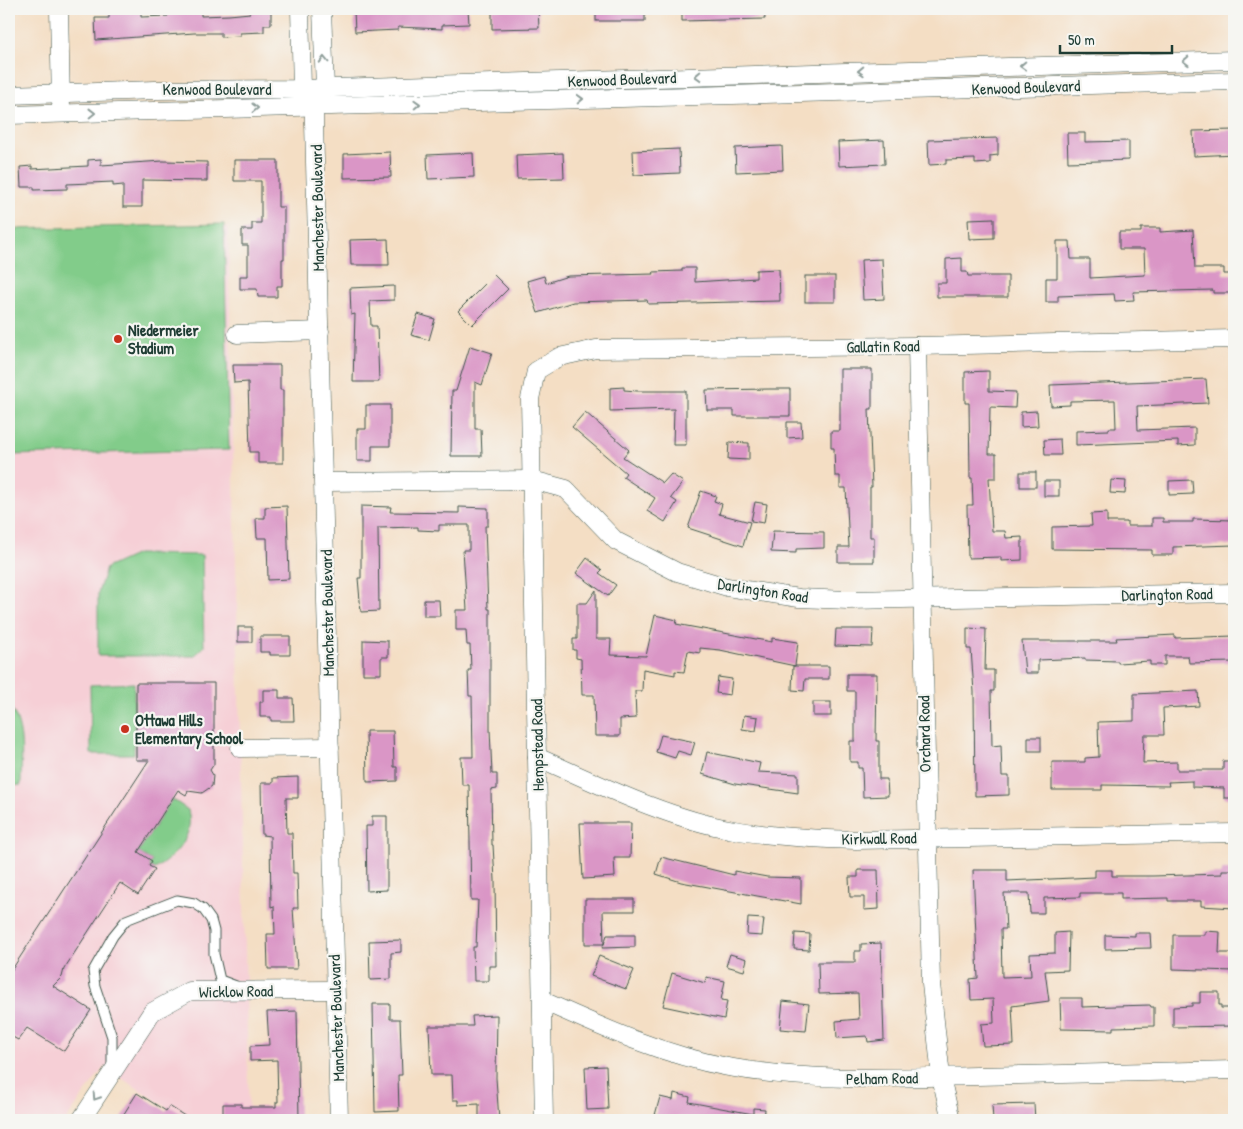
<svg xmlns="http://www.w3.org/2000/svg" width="1243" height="1129" font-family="'Patrick Hand',sans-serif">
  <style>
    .built { fill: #f6cfd6 }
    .green { fill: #82cc8a; stroke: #50845f }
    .building { fill: #da96c6 }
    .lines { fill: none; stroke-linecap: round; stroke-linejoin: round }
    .lane-casing { stroke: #3f554a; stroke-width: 11 }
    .street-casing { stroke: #3f554a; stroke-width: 19 }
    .lane { stroke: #fff; stroke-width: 9 }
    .street { stroke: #fff; stroke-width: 18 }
    .oneway { stroke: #8f9e9a }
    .poi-dot { fill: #c8321e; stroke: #f6f6f2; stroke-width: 2 }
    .labels { text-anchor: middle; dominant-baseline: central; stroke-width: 4.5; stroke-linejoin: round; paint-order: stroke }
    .street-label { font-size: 16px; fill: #1f3d34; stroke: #f6f6f2 }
    .poi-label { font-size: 16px; font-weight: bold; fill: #1f3d34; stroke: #f6f6f2; text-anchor: start }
  </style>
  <rect width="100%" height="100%" fill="#f6f6f2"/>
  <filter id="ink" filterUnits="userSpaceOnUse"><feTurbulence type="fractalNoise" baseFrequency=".02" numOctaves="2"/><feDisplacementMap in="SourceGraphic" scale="10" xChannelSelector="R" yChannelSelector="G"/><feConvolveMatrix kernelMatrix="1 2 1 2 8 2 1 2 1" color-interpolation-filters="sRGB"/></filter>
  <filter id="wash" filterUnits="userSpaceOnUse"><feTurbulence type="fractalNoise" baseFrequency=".0096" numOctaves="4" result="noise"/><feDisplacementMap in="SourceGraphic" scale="20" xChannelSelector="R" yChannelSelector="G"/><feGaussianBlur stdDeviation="1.12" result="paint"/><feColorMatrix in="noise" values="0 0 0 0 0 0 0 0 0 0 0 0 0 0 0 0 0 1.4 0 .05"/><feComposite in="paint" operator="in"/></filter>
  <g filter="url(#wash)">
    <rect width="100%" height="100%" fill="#f4dec4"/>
    <path class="built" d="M228,227L249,1120H187L104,1067L66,1120H9V231Z"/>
    <g class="green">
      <path d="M224,224L229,450L9,455V229Z"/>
      <path d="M137,554L202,555L204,647L194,656H98V593L106,568Z"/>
      <path d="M134,683V754H91L90,685Z"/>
      <path d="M9,705C26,728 21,758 21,785L11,786V826L9,837Z"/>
      <path d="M172,799L188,810C195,837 175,856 155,869L149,866L152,861L138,852Z"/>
    </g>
    <g id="blocks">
      <g class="building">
        <path d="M109,9L141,10V17L168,16L167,12L201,11V16L229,15L250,13V9H261L262,11L271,10V25H264V32L240,33V36L221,37V33H194L96,40L95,18H109Z"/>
        <path d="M387,9V11L468,9L469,24L442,25V29L398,27V30L355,32L354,10Z"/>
        <path d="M492,9H538L539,28L492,29Z"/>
        <rect x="596" y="9" width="49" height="12"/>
        <path d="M682,9H764L765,19L682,21Z"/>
        <path d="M1234,130V154L1194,156L1193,131Z"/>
        <path d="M1067,133H1085V142L1129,141V160L1068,162Z"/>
        <path d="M998,138V155L990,156V163L975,164V159L946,160V164L929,165L928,140Z"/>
        <path d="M884,140L885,164L839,166L838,142Z"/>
        <path d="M782,146L783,170L736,172L735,148Z"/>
        <path d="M679,149L680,173L634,175L633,151Z"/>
        <path d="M390,152L391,177L344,178V154Z"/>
        <path d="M473,153L474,177L428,179L427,155Z"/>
        <path d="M563,153L564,178L517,179L516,155Z"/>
        <path d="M101,159V165L163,161L207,162V181L142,180V207H123V185L113,186V182L67,184V189L34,190V187H21L20,167L32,166V169L88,166V160Z"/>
        <path d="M234,160H278V207H284V259H282V286H277V297H258L257,289H240V276H248V245H242V230H252V223H261V181H234Z"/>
        <path d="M994,218V238L969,239L968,219Z"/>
        <path d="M1141,228H1160V232L1193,230L1195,268H1224V274H1234V293H1213V290L1133,292L1134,300L1115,301L1114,294L1058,296V302H1046V278H1057V241H1070L1071,259H1090V278L1145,275L1144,249H1119V232H1141Z"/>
        <path d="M388,239L389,265H351L350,240Z"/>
        <path d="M962,258V272H967L968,276H1008V297H937V283H946V259Z"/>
        <path d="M882,259L884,299L863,300L861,260Z"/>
        <path d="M682,268H695V282L756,278V270L779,269L780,301L648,304L647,300L573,302L538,313L527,281L544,276L546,283L568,276L654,274L653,272L682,271Z"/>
        <path d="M494,275L508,289L472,325L458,311Z"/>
        <rect x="805" y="276" width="30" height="26"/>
        <path d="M394,286V300L370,301L371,326H377L379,382H353L355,314L351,315L350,288Z"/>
        <path d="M418,314L435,319L429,340L411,335Z"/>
        <path d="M470,346L492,353L482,385L475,382V429H481L482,456H451L452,391H456Z"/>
        <path d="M233,365H280V390H283V463H258V452H250L248,382L234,383Z"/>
        <path d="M840,369H872V409H869L872,487H870V537H874V562H838V547H849L846,488H840V476H835L834,448H831V431H840Z"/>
        <path d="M989,371V391L1016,392L1015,408L990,407L989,454H996V478H989L992,531H1005L1006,538L1022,537V560L1001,561V557L968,558L967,505H973L972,478H970L969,403H965V372Z"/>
        <path d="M1206,379L1208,403L1137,406L1138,430L1195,428V445L1178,446V441L1076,445V431L1109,430V428H1116L1115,400L1070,401V405L1051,406L1050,385Z"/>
        <path d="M624,387V390L637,391H686V445H673L674,409L610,411V388Z"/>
        <path d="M770,389H790V416H734V410H707L706,390Z"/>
        <path d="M366,405H390V446H372V461H357V429H366Z"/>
        <path d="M1037,411L1038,426L1021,427V412Z"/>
        <path d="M585,412L629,450L623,457L663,483L671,474L683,482L671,498L677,502L665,522L647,511L655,498L623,477L626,473L572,427Z"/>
        <path d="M787,422H801L802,437L787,438Z"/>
        <path d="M1060,439L1061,455H1045L1044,440Z"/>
        <path d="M729,442L749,443V460L728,459Z"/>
        <rect x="1020" y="472" width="16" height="15"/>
        <path d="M1111,480L1126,481L1125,494L1110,493Z"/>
        <path d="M1192,480L1193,494L1169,495V481Z"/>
        <rect x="1044" y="481" width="15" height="15"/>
        <path d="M701,491L716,496L714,501L722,504L719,514L750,522L743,546L688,528Z"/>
        <path d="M755,502L767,504L764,523L751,521Z"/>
        <path d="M287,506L289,579L268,580L267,538H257L256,518H265V507Z"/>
        <path d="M361,506L391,507L390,512L459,513V507L488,508V526H485L488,609H490V729L492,774H497V789L491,790L492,845H493L495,880L496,966H489V981H474L473,947H476L478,900H471L469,785H462L461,757H473L472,696H469L468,670H471L470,645H467L466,630H456V610H467L463,550H469V525H439V531L418,530V527L378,528L379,611L361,612L358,578H361Z"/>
        <path d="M1107,513V522H1127V526H1152V518H1163V522H1193V519L1234,520V545L1173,547V555H1152V550L1052,549V527L1092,526L1091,514Z"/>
        <path d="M773,531L824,532V548L796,549V553L771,552Z"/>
        <path d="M587,558L602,570L599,573L616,585L608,596L576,573Z"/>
        <path d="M596,590V639H611L610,655L646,656L655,615L677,620L676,624L772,642V638L798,642L795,666L720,650L700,648V653L688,651L684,672L675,671V675L643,669L642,691H635L636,718L620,719V736H595L594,695H582L581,659L576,658V650H573V639H577V603H587Z"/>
        <path d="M424,600H439L440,616H424Z"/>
        <rect x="238" y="627" width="14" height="15"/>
        <path d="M967,628L986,629L985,670H994V691H991L992,746L1001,745L1002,776H1009V795L975,796L974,692L971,649H967Z"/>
        <path d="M836,629H873L872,647L835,646Z"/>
        <path d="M1175,635V638L1234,636V662L1189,663L1188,656H1165V665H1150V661L1118,663V661L1085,660V658L1038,660V673H1025L1022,641H1117L1116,638Z"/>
        <path d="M260,636H290V655H270V652H260Z"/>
        <path d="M363,640L388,641V657H381V674H363Z"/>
        <path d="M793,666H829V679H805L804,691L792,690Z"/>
        <path d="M847,674H877L876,741H879V779H887L888,796L863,797L862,768H858V762H850V741H855V691H847Z"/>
        <path d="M718,677L732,679L730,695L716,693Z"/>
        <path d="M136,683H214V764L210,770L213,775L212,786L202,793L188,791L186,795L178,790L138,852L152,861L149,866L155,869L138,895L120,883L64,969L62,977L53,986L91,1010L64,1051L27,1028L18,1040L9,1035V974L149,760H136Z"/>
        <path d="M263,690H279V698H293L294,721H271V717H260V702H263Z"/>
        <path d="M1198,691L1199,706L1163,708L1164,735H1144L1143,763L1177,762V770H1223V761H1234V798H1224V788L1192,787V781L1168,782L1169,786L1102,785V790H1052V762H1085V758L1099,757L1098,722L1134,721V694Z"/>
        <rect x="813" y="702" width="18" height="14"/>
        <path d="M744,715L758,717L756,731L742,729Z"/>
        <path d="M366,731H393L394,767H397V781L367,782Z"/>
        <path d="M661,735L695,742L691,755L678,751L675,758L656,752Z"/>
        <rect x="1028" y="737" width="13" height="14"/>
        <path d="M707,752L760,763L758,772L798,774V793L735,784L702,774Z"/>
        <path d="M298,777V798H286L287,833H292L293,873H297L298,908H293L297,969H268L267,934H275L274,906L271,907L270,836L262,835L261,783H273V778Z"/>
        <path d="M372,816H387V890L367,891L366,826H372Z"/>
        <path d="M580,823H631L630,858H614L615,877L583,879Z"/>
        <path d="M661,857L734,875V871L767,877L801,878V904L681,882L656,874Z"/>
        <path d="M858,870H878L879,909L864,910V897H850L849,877H858Z"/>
        <path d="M973,870H1007V881L1095,877V870H1112V876H1153L1222,874V870H1234V908L1201,906V901H1168V898L1121,899V893H1080V897L1044,898V913H1030L1029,893H1004L1006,929H1001L1002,977L1031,976L1030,954L1055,953V933L1069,932L1068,970L1045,971L1049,1001L1012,1006L1014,1045L983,1046L981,1024L994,1023L993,999L971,1000L970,979L978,978Z"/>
        <path d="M585,899H634V911H603L604,944L607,935H635V947L602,948L604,944H585Z"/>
        <path d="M748,918L764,919L762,936L747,935Z"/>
        <path d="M1205,931L1220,932L1219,953H1234V971L1173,969V935H1205Z"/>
        <path d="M795,933L810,934L809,950L794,949Z"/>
        <path d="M1135,933H1150L1151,948L1105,949V935L1135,936Z"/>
        <path d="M401,940V952L391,953V979L370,980L369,941Z"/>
        <path d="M881,943L884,1040L868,1042L867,1036L837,1038L836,1021L859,1019L858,993L819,994L818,962H855V951H861V944Z"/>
        <path d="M730,954L747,959L744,971L726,966Z"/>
        <path d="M599,956L634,970L626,989L591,976Z"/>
        <path d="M672,973L705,983L706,977L725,981L721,1000L727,1001L724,1019L663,1006Z"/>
        <path d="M1200,992H1219V1005H1221V1008H1234V1026L1173,1027V1007L1192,1006V1003H1200Z"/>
        <path d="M1060,998H1082V1007L1150,1005L1151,1007H1154V1026L1113,1027V1030L1061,1029Z"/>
        <path d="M783,1001L809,1004L806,1031L780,1029Z"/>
        <path d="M373,1004H390V1019H400L402,1075H398L399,1111L375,1112Z"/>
        <path d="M297,1011L299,1120H223V1104H241V1107H276V1102H278L277,1060L250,1061V1046L269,1045L267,1012Z"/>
        <path d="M497,1015L496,1078L499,1120H479V1104L458,1105V1100H453L452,1075H431L429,1026H473L472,1016Z"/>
        <path d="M606,1066L608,1109L587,1110L585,1067Z"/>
        <path d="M137,1093L166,1111L169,1106L191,1120H120Z"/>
        <path d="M674,1093L690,1097L689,1102L753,1114V1108L765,1109L764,1120H692L679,1117L678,1120H662L663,1116L655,1115L660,1097L673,1100Z"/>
        <path d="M1034,1104L1035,1120H993L992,1105Z"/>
      </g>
    </g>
  </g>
  <g filter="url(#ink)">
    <use href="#blocks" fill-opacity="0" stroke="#3f554a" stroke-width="1"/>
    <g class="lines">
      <g class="lane-casing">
        <path id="lane" d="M112,1067V1037L95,986L93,971L113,936L126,920L177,900L194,903L203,909L211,920L214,931V954L220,980L236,986"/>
      </g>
      <g class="street-casing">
        <g id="street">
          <path d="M59,9L61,103"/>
          <path d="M300,9L302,89L309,99"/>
          <path d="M322,9L325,88L314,106V122L339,1120"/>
          <path d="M9,95L155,90L302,89L1234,60"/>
          <path d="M9,115L1234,81"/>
          <path d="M237,334L320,331"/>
          <path d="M917,346L931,984L941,1077L951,1120"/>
          <path d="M324,482L532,480L566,489L616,541L677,572L727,587L799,598L848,600L1234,593"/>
          <path d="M240,748L330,747"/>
          <path d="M537,757C598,784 668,819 734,830C774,837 815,839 856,840L1234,833"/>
          <path d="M543,1001C603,1028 663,1055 728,1067C811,1082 893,1078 977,1076C1063,1074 1148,1072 1234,1070"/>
          <path d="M81,1120L152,1012L190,991L335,990"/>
          <path d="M544,1120L530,399L536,371L559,357L596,349L917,346L1234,339"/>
        </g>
      </g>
      <use href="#lane" class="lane"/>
      <use href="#street" class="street"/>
    </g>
    <defs><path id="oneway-chevron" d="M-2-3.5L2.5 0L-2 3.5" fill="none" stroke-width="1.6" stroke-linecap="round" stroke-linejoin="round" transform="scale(1.25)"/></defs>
    <g class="oneway">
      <use href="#oneway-chevron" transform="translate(324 60) rotate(-92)"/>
      <use href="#oneway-chevron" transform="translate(1186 61) rotate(178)"/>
      <use href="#oneway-chevron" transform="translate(1023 66) rotate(178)"/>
      <use href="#oneway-chevron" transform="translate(861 71) rotate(178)"/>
      <use href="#oneway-chevron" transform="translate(698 76) rotate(178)"/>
      <use href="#oneway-chevron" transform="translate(580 99) rotate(-2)"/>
      <use href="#oneway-chevron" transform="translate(417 104) rotate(-2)"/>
      <use href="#oneway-chevron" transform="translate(255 108) rotate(-1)"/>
      <use href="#oneway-chevron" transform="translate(92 113) rotate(-1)"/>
      <use href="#oneway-chevron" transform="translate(96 1097) rotate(123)"/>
    </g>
  </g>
  <g class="poi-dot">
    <circle cx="118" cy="339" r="5"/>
    <circle cx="125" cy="729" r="5"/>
  </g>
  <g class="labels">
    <g class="street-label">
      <text transform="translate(622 79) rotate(-2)">Kenwood Boulevard</text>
      <text transform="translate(1026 87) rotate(-2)">Kenwood Boulevard</text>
      <text x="217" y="89">Kenwood Boulevard</text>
      <text transform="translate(317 208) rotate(-91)">Manchester Boulevard</text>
      <text transform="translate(883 346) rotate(-1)">Gallatin Road</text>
      <text transform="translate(763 590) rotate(9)">Darlington Road</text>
      <text transform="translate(1167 594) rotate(-1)">Darlington Road</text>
      <text transform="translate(327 613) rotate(-91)">Manchester Boulevard</text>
      <text transform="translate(924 734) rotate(-91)">Orchard Road</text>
      <text transform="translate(537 745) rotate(-91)">Hempstead Road</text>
      <text transform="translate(879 838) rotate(-1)">Kirkwall Road</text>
      <text transform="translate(236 991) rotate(-1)">Wicklow Road</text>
      <text transform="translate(336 1018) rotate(-92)">Manchester Boulevard</text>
      <text transform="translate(882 1078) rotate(-1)">Pelham Road</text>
    </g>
    <g class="poi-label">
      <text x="128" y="330">Niedermeier<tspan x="128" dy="18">Stadium</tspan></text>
      <text x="135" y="720">Ottawa Hills<tspan x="135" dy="18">Elementary School</tspan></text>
    </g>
  </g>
  <rect width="1243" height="1129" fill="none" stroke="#f6f6f2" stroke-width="30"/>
  <path d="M1060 45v8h112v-8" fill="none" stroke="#1f3d34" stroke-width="2.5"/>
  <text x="1068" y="45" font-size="15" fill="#1f3d34" stroke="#f6f6f2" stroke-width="4" paint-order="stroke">50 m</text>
</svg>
